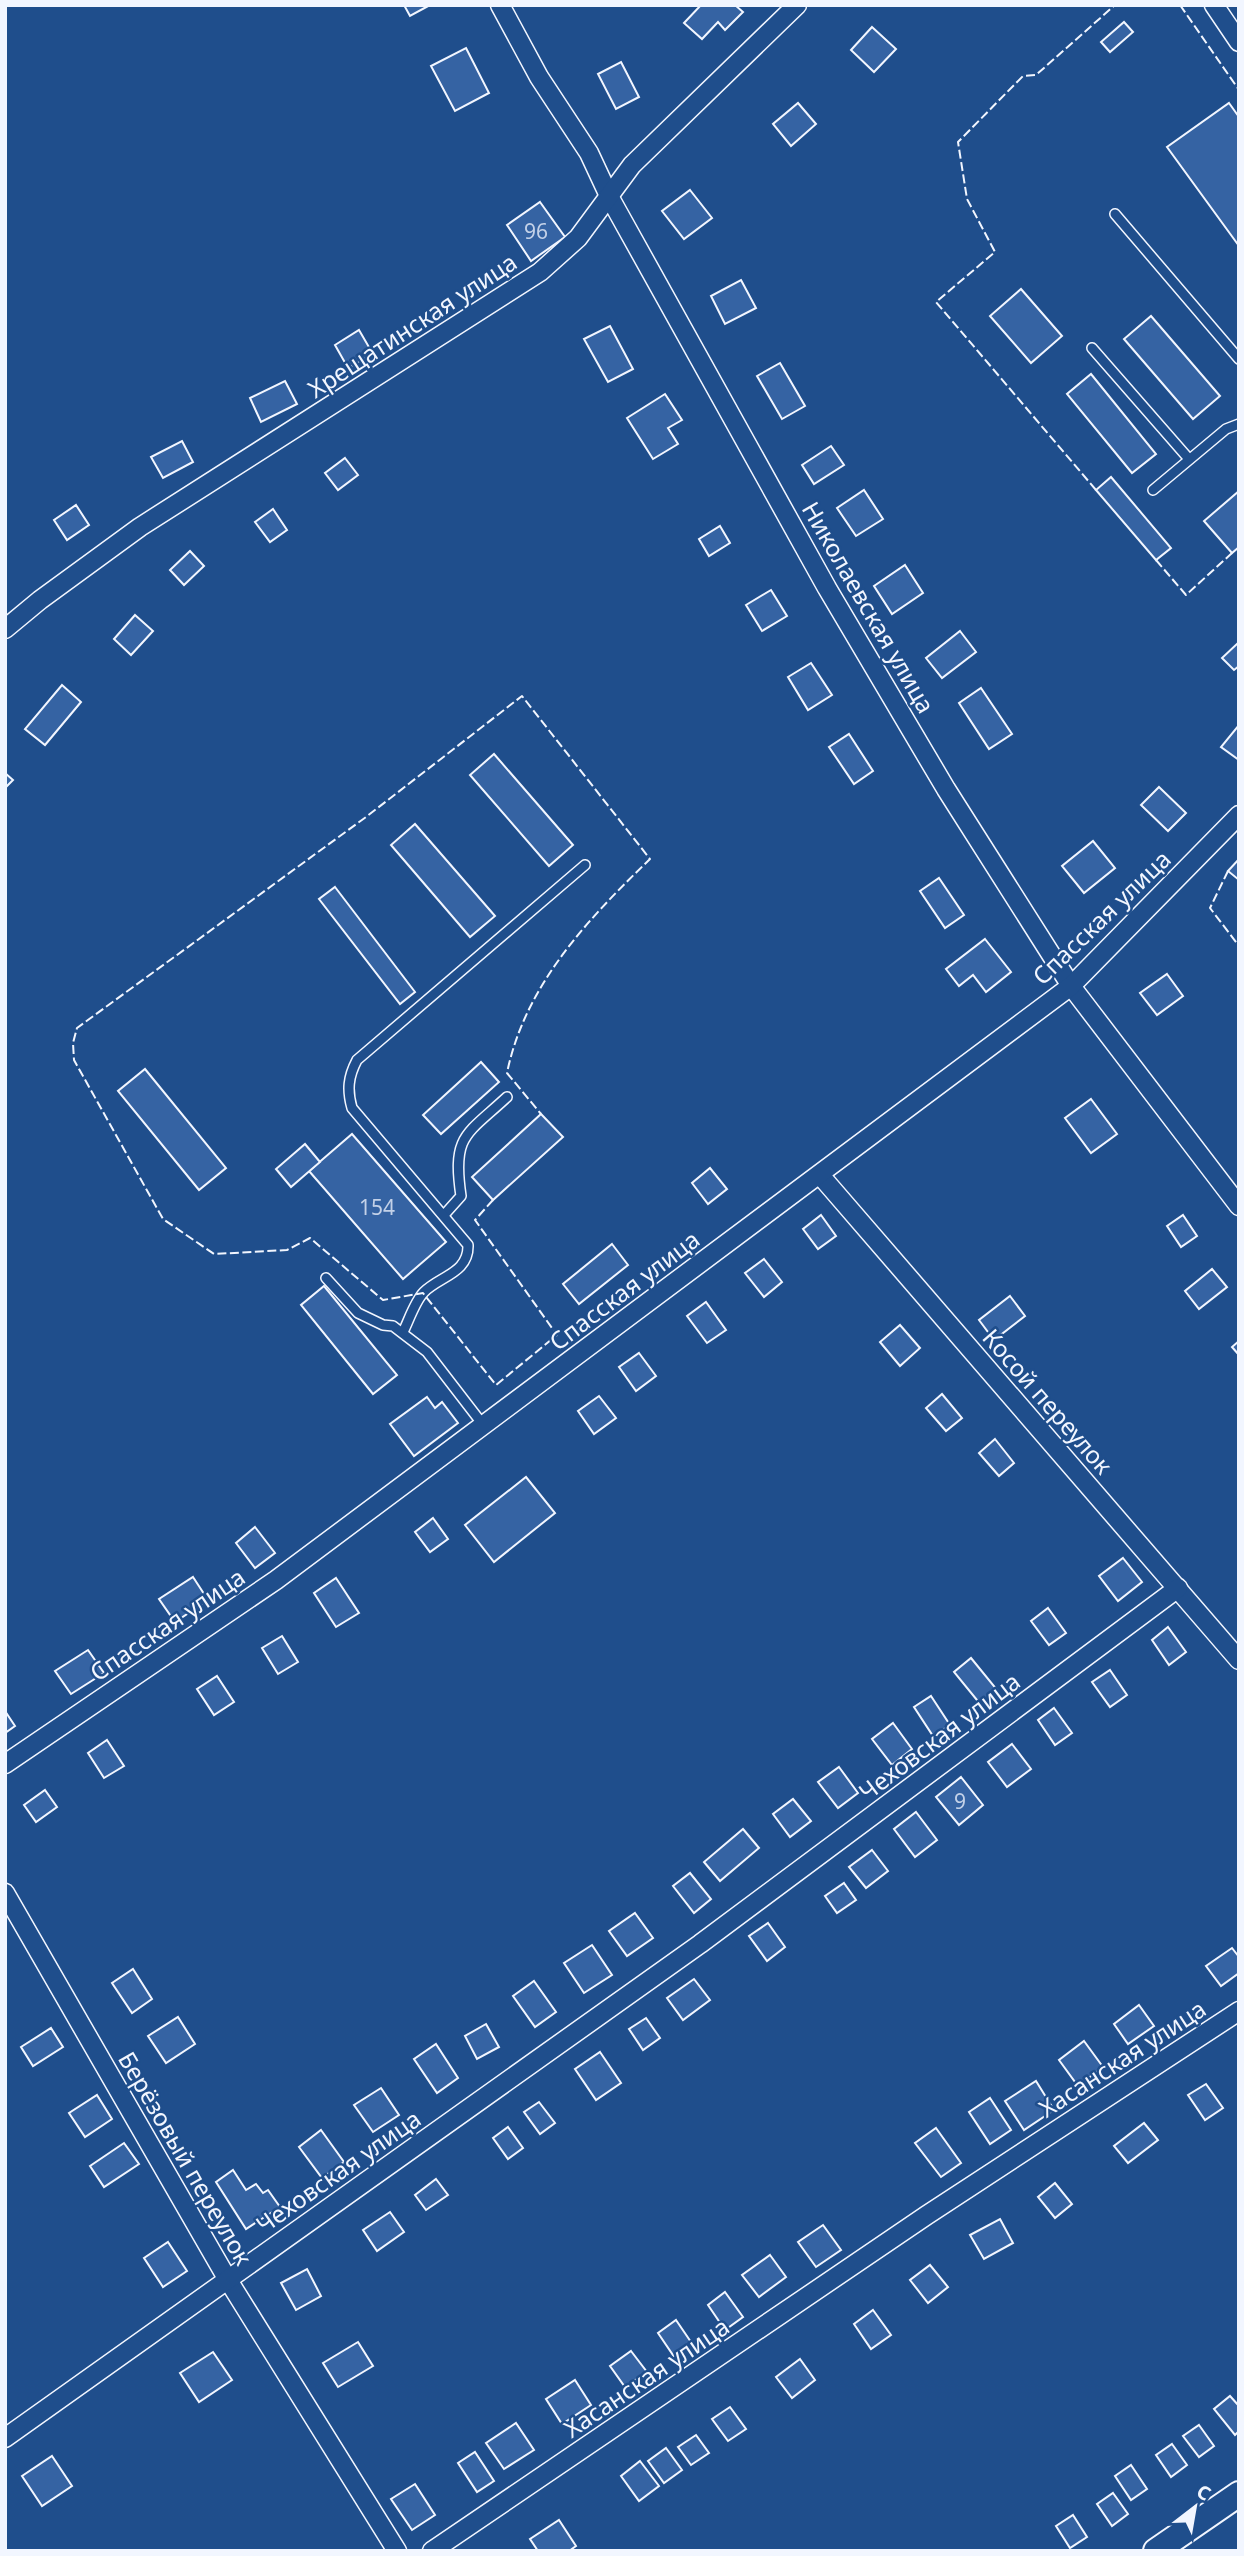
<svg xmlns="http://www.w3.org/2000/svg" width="1244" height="2556" font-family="'Noto Sans',sans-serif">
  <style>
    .building { fill: #3563a3; stroke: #f2f6ff; stroke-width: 2 }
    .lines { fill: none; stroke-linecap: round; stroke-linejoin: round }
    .service-casing { stroke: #f2f6ff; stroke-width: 12 }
    .minor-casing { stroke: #f2f6ff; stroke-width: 21 }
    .secondary-casing { stroke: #f2f6ff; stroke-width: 28 }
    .service { stroke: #1f4e8c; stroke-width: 9 }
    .minor { stroke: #1f4e8c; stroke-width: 18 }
    .secondary { stroke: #1f4e8c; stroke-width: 24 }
    .fence { stroke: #f2f6ff; stroke-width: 2; stroke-dasharray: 9 3.5; stroke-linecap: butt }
    .labels { text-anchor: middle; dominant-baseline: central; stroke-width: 5; stroke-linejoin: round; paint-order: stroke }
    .number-label { font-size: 21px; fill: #c3d1e8 }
    .street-label { font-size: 24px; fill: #f2f6ff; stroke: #1f4e8c }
  </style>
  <rect width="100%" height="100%" fill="#1f4e8c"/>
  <g class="building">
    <path d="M404,5H430L410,16Z"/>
    <path d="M701,5H735L743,12L725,30L718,22L702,39L684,23Z"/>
    <path d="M1124,22L1133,32L1110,52L1101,42Z"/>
    <path d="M872,27L896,49L874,72L851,50Z"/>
    <path d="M466,48L489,93L455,111L431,66Z"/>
    <path d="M621,62L639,97L616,109L598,74Z"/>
    <path d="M798,103L816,124L791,146L773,124Z"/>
    <path d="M1229,103L1239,117V246L1167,147Z"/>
    <path d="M690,190L712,218L684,239L662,211Z"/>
    <path d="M540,202L565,237L531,261L507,225Z"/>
    <path d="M741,280L756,308L725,324L711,296Z"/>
    <path d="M1021,289L1062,336L1031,363L990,316Z"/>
    <path d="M1151,316L1220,396L1193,419L1124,339Z"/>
    <path d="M610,326L633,369L608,382L584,339Z"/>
    <path d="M359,330L373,354L348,368L335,345Z"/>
    <path d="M780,363L805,406L782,419L757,376Z"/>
    <path d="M1091,374L1156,454L1132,473L1067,394Z"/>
    <path d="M285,381L297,404L261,422L250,398Z"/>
    <path d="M665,394L682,420L668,428L678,444L653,459L627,418Z"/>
    <path d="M182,441L193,462L163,478L151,457Z"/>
    <path d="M831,446L844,465L814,484L802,465Z"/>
    <path d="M345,458L358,475L338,490L325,473Z"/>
    <path d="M1111,477L1171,548L1156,560L1096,490Z"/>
    <path d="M864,490L883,519L856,536L837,508Z"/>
    <path d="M1239,491V547L1232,553L1204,521Z"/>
    <path d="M76,505L89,525L67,540L54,520Z"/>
    <path d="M273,509L287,530L270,542L255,522Z"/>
    <path d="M720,526L730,543L709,556L699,539Z"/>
    <path d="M190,551L204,566L184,585L170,570Z"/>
    <path d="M905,565L923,593L892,614L874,586Z"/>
    <path d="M771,590L787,616L762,631L746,605Z"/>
    <path d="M135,615L153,631L131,655L114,639Z"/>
    <path d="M960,631L976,652L942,678L926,658Z"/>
    <path d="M1239,642V666L1234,670L1222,658Z"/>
    <path d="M811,663L832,695L808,710L788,677Z"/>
    <path d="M62,685L81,702L45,745L25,729Z"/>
    <path d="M981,688L1012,734L989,749L959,703Z"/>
    <path d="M1239,725V760L1221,747Z"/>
    <path d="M849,734L873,771L854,784L829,747Z"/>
    <path d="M494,754L573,845L549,866L470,775Z"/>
    <path d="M5,773L13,780L5,788Z"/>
    <path d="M1159,787L1186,813L1168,831L1141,805Z"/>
    <path d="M415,824L495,916L470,937L391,845Z"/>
    <path d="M1093,841L1115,868L1084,893L1062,866Z"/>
    <path d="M1239,859V880L1228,871Z"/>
    <path d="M939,878L964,915L945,928L920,891Z"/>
    <path d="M335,887L415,992L400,1004L319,899Z"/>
    <path d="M985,939L1011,972L986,992L973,975L959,986L946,969Z"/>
    <path d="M1167,974L1183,996L1157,1015L1140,993Z"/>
    <path d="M481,1062L499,1082L441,1134L423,1115Z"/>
    <path d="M145,1069L226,1168L199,1190L118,1091Z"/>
    <path d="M1091,1099L1117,1134L1091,1153L1065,1118Z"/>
    <path d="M541,1114L563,1137L493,1200L472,1177Z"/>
    <path d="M352,1134L446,1242L403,1279L309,1171Z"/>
    <path d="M305,1144L320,1162L291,1187L276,1169Z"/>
    <path d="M710,1168L727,1189L708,1204L692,1183Z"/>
    <path d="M821,1215L836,1236L818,1249L803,1229Z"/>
    <path d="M1183,1215L1197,1236L1181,1247L1167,1226Z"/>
    <path d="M612,1244L628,1265L579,1304L563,1284Z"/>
    <path d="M764,1259L782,1282L764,1297L745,1273Z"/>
    <path d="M1212,1269L1227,1287L1199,1309L1185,1291Z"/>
    <path d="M324,1286L397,1375L373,1394L301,1305Z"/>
    <path d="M1010,1296L1025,1316L994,1340L979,1320Z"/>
    <path d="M706,1302L726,1330L707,1343L687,1316Z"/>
    <path d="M900,1325L920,1348L900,1366L880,1342Z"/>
    <path d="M1239,1341V1355L1232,1347Z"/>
    <path d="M639,1353L656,1376L636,1391L619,1367Z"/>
    <path d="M942,1394L962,1418L946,1431L926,1408Z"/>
    <path d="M599,1396L616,1418L594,1434L578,1411Z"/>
    <path d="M427,1397L435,1408L442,1402L458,1423L414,1456L390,1424Z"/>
    <path d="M995,1439L1014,1463L999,1476L979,1453Z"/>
    <path d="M526,1477L555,1513L494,1562L465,1525Z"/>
    <path d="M433,1518L448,1539L430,1552L415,1532Z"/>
    <path d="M255,1527L275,1553L255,1568L236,1543Z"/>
    <path d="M1123,1558L1142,1582L1118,1601L1099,1576Z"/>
    <path d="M193,1577L208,1600L175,1622L159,1599Z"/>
    <path d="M336,1578L359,1613L336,1627L314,1593Z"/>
    <path d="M1048,1608L1066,1633L1049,1645L1031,1621Z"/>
    <path d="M1168,1627L1186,1652L1169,1665L1152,1640Z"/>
    <path d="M282,1636L298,1662L278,1674L262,1648Z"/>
    <path d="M88,1650L104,1673L71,1694L55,1671Z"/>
    <path d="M971,1658L998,1691L981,1705L954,1672Z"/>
    <path d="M1110,1670L1127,1695L1110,1707L1092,1682Z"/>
    <path d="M217,1676L234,1702L214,1715L197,1689Z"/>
    <path d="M931,1696L950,1725L933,1736L914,1707Z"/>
    <path d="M1054,1708L1072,1733L1055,1745L1038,1720Z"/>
    <path d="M5,1711L15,1726L5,1733Z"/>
    <path d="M893,1723L912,1749L892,1765L872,1739Z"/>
    <path d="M107,1740L124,1766L104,1778L88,1753Z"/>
    <path d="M1012,1744L1031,1769L1007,1787L988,1762Z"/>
    <path d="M839,1767L858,1793L838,1808L818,1782Z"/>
    <path d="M961,1777L983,1805L959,1825L936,1797Z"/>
    <path d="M45,1790L57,1807L36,1822L24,1805Z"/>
    <path d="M793,1799L811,1821L790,1837L773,1814Z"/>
    <path d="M916,1812L937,1840L915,1857L894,1829Z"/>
    <path d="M743,1829L759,1848L720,1881L704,1862Z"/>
    <path d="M872,1850L888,1871L866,1888L849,1867Z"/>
    <path d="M690,1873L711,1899L694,1913L673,1886Z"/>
    <path d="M844,1883L856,1900L837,1913L825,1896Z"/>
    <path d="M635,1913L653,1938L627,1956L609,1931Z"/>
    <path d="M768,1923L785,1947L767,1961L749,1936Z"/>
    <path d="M592,1945L612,1975L584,1993L564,1963Z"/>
    <path d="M1232,1948L1239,1957V1973L1221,1986L1206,1966Z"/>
    <path d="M133,1969L152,1999L132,2013L112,1983Z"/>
    <path d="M694,1979L710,2000L683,2020L667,1998Z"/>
    <path d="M534,1981L556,2012L535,2027L513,1996Z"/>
    <path d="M1139,2005L1154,2026L1128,2044L1114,2024Z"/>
    <path d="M178,2017L195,2044L166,2063L148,2036Z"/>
    <path d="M646,2018L660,2038L643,2050L629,2029Z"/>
    <path d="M486,2024L499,2047L477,2059L465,2036Z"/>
    <path d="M51,2028L63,2047L33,2066L21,2047Z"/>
    <path d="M1084,2041L1103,2067L1078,2086L1059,2060Z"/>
    <path d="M436,2044L458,2078L437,2093L414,2059Z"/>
    <path d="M600,2052L621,2083L596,2100L575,2069Z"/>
    <path d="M1036,2081L1054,2110L1024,2130L1005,2101Z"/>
    <path d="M1206,2084L1223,2108L1205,2120L1188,2095Z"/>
    <path d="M381,2088L399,2115L373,2132L354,2105Z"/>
    <path d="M97,2095L112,2119L85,2137L69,2113Z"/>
    <path d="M990,2098L1011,2130L990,2144L969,2112Z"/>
    <path d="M539,2102L555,2123L540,2134L524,2112Z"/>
    <path d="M1144,2123L1158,2140L1128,2163L1114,2146Z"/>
    <path d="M508,2127L523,2148L508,2159L493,2138Z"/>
    <path d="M936,2128L961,2163L941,2177L915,2143Z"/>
    <path d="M321,2130L344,2162L322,2178L299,2147Z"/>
    <path d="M124,2143L139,2164L104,2187L90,2166Z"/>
    <path d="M233,2170L246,2190L256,2184L263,2193L268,2190L280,2207L246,2229L216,2182Z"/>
    <path d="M436,2179L448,2195L426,2210L415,2195Z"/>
    <path d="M1055,2183L1072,2204L1055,2218L1038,2197Z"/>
    <path d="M390,2212L404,2232L377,2251L363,2230Z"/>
    <path d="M1000,2219L1013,2243L984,2259L970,2235Z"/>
    <path d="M823,2225L841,2250L816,2267L798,2242Z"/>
    <path d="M168,2242L187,2271L163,2287L144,2258Z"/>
    <path d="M770,2255L786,2277L759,2297L742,2275Z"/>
    <path d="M930,2265L948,2287L928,2303L910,2280Z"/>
    <path d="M307,2269L321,2296L296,2310L281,2283Z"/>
    <path d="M725,2292L743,2317L725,2330L708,2305Z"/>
    <path d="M873,2310L891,2335L871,2349L854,2324Z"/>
    <path d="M676,2320L693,2345L675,2358L658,2333Z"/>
    <path d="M358,2342L373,2366L338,2387L323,2363Z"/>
    <path d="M631,2351L647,2372L625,2387L610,2366Z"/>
    <path d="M213,2352L232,2380L199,2402L180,2373Z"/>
    <path d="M800,2359L815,2380L792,2398L776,2377Z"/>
    <path d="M575,2380L591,2405L562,2424L546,2399Z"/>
    <path d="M1230,2396L1239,2406V2431L1235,2435L1214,2409Z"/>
    <path d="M730,2407L746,2429L728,2441L712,2419Z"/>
    <path d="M516,2423L534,2450L504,2469L486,2443Z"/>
    <path d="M1199,2425L1214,2446L1199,2457L1183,2436Z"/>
    <path d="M696,2435L709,2453L691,2465L678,2447Z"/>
    <path d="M1172,2444L1187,2465L1171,2477L1156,2455Z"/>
    <path d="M666,2448L682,2470L664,2483L648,2461Z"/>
    <path d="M475,2452L494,2481L477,2492L458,2463Z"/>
    <path d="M52,2456L72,2486L42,2506L22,2476Z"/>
    <path d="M640,2461L659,2486L639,2501L621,2476Z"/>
    <path d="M1131,2465L1147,2489L1131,2500L1115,2476Z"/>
    <path d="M415,2484L435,2515L412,2530L391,2499Z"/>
    <path d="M1113,2493L1128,2514L1112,2526L1097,2504Z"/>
    <path d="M1073,2515L1087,2537L1070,2548L1056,2526Z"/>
    <path d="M559,2520L576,2546L569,2551H538L530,2539Z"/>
  </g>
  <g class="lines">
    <g class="service-casing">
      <g id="service">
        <path d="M1115,214L1239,359"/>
        <path d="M1092,348L1189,459"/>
        <path d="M1153,490L1226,429L1239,424"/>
        <path d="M444,1215L461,1196C452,1135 466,1135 507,1097"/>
        <path d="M326,1278L358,1313L383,1325L393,1326L427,1352L484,1426"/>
        <path d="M403,1332C409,1320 415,1301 424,1292C440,1276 469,1273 468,1245L352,1108C347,1090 348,1077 357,1060L585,865"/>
      </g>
    </g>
    <g class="minor-casing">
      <g id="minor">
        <path d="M500,5L539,77L589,153L610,198L827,588L946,789L1071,986L1239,1206"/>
        <path d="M1214,5L1239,42"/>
        <path d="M5,629L40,600L140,527L540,272L578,238L632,165L797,5"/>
        <path d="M820,1175L1239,1660"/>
        <path d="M5,1764L276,1580L1071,986L1239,815"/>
        <path d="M5,1893L228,2280L397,2551"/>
        <path d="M5,2438L700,1944L1178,1588"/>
        <path d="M432,2551L927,2215L1239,2011"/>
      </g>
    </g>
    <g class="secondary-casing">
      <path id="secondary" d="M1156,2551L1239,2494"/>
    </g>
    <use href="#service" class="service"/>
    <use href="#minor" class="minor"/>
    <use href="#secondary" class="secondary"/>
    <g class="fence">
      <path d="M1180,5L1239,90"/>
      <path d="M1096,490L936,302L995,252L967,199L958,142L1023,76L1036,75L1115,5"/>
      <path d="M1156,560L1186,595L1232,553"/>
      <path d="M1228,871L1210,908L1239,946"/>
      <path d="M493,1200L475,1220L557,1335L496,1385L423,1293L383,1300L310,1238L287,1250L214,1254L163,1219L74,1060L73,1043L77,1028L366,817L522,696L650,859C588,919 525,985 507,1073L541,1114"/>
    </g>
  </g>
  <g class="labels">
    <g class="number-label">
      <text x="536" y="231">96</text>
      <text x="377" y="1207">154</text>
      <text x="960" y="1801">9</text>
    </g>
    <g class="street-label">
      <text transform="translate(412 325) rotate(-33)">Хрещатинская улица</text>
      <text transform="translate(869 607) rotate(60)">Николаевская улица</text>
      <text transform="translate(1101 917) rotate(-44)">Спасская улица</text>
      <text transform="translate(624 1290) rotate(-37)">Спасская улица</text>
      <text transform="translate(1048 1401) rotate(49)">Косой переулок</text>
      <text transform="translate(167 1624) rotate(-34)">Спасская улица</text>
      <text transform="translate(939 1736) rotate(-37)">Чеховская улица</text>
      <text transform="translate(1122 2058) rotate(-33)">Хасанская улица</text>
      <text transform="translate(186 2158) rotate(60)">Берёзовый переулок</text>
      <text transform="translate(338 2171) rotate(-35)">Чеховская улица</text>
      <text transform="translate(646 2377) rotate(-34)">Хасанская улица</text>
    </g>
  </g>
  <rect width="1244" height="2556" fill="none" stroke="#f2f6ff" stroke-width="14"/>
  <g transform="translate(1195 2507) rotate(31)" stroke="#1f4e8c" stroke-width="5" paint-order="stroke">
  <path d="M0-5L12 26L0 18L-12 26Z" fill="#f2f6ff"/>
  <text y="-10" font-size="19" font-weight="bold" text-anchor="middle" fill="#f2f6ff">С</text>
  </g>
</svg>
